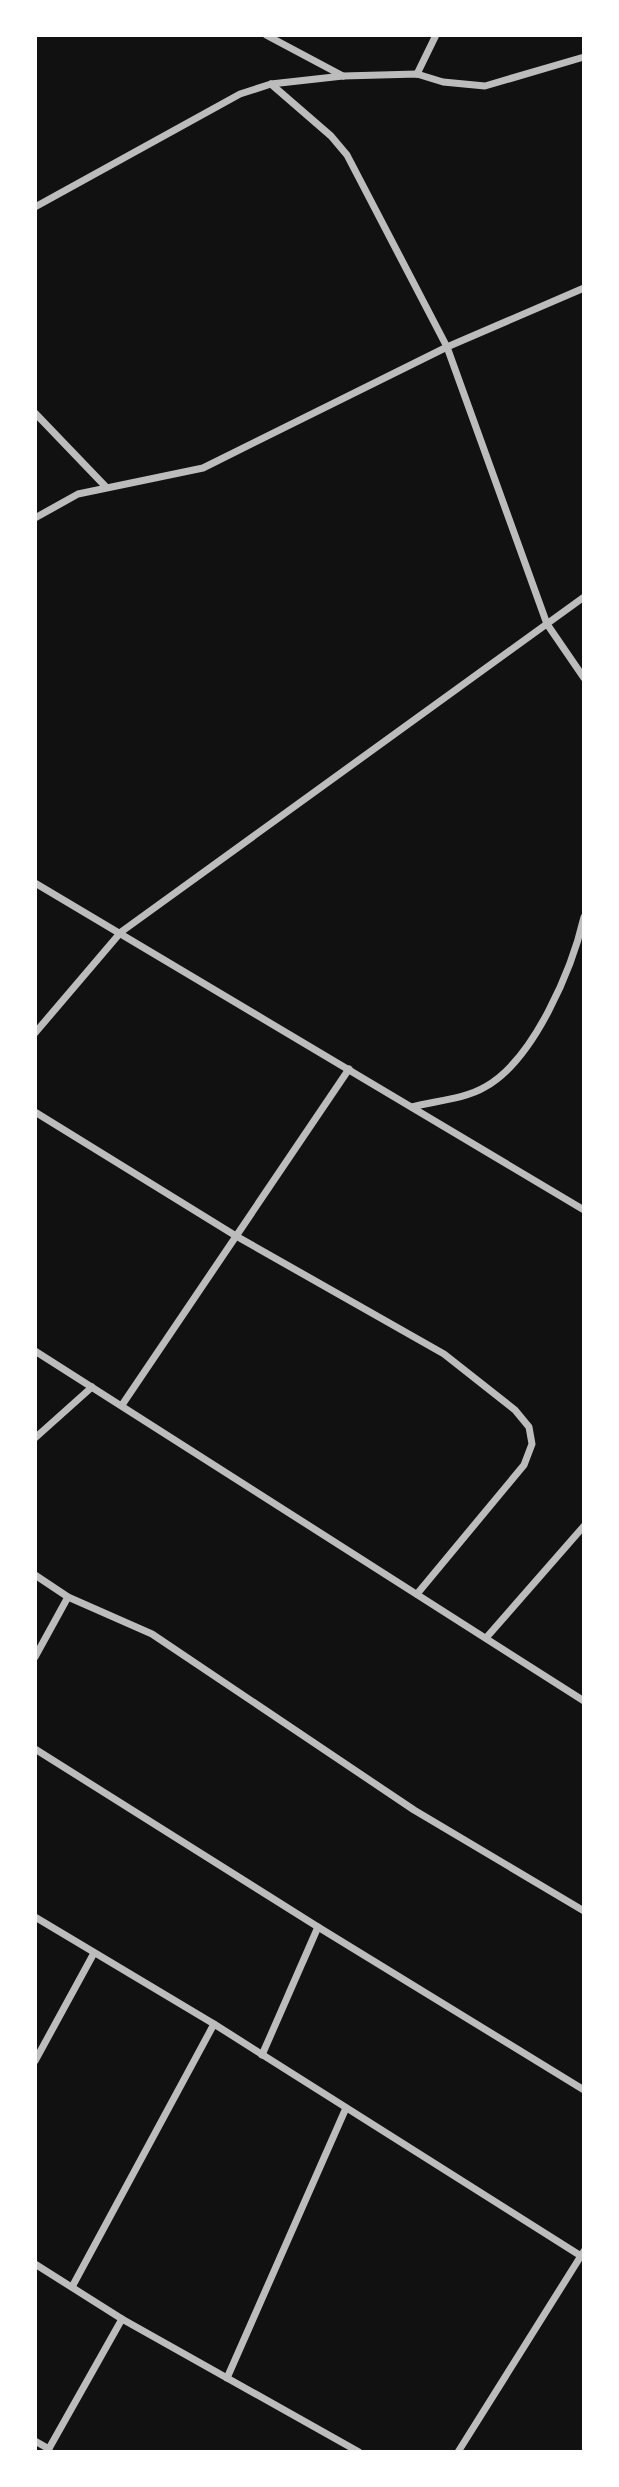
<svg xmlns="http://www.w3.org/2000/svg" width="619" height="2487" font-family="Cabin,sans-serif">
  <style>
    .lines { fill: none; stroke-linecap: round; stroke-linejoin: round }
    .minor { stroke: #bcbcbc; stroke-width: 7 }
  </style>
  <rect width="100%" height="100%" fill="#111"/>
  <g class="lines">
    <g class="minor">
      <path d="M266,35L343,76"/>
      <path d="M417,74L436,35"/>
      <path d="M271,84L331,136L347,155L447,347L547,624L584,678"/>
      <path d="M35,207L240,94L271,84L343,76L417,74L443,82L485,86L584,57"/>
      <path d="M35,413L106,487"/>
      <path d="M35,518L78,494L203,468L447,347L584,288"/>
      <path d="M35,883L584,1210"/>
      <path d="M35,1033L121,932L584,597"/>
      <path d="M412,1107C434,1101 465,1099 485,1087C534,1060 572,969 584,917"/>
      <path d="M35,1112L236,1236L444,1354L515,1410L529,1427L532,1444L524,1465L417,1594"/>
      <path d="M35,1351L584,1701"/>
      <path d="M122,1405L349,1069"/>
      <path d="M35,1438L92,1387"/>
      <path d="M35,1575L68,1597L152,1634L414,1810L584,1911"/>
      <path d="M486,1638L584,1526"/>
      <path d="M35,1657L68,1597"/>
      <path d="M35,1749L318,1927L584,2090"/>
      <path d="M35,1917L214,2024L581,2256"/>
      <path d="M262,2055L318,1927"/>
      <path d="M35,2061L94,1953"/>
      <path d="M35,2264L122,2319L359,2452"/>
      <path d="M72,2287L214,2024"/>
      <path d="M227,2378L346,2108"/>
      <path d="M35,2441L49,2449"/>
      <path d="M47,2452L122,2319"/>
      <path d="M458,2452L584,2251"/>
    </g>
  </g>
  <rect width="619" height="2487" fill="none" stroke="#ffffff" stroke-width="74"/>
</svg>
